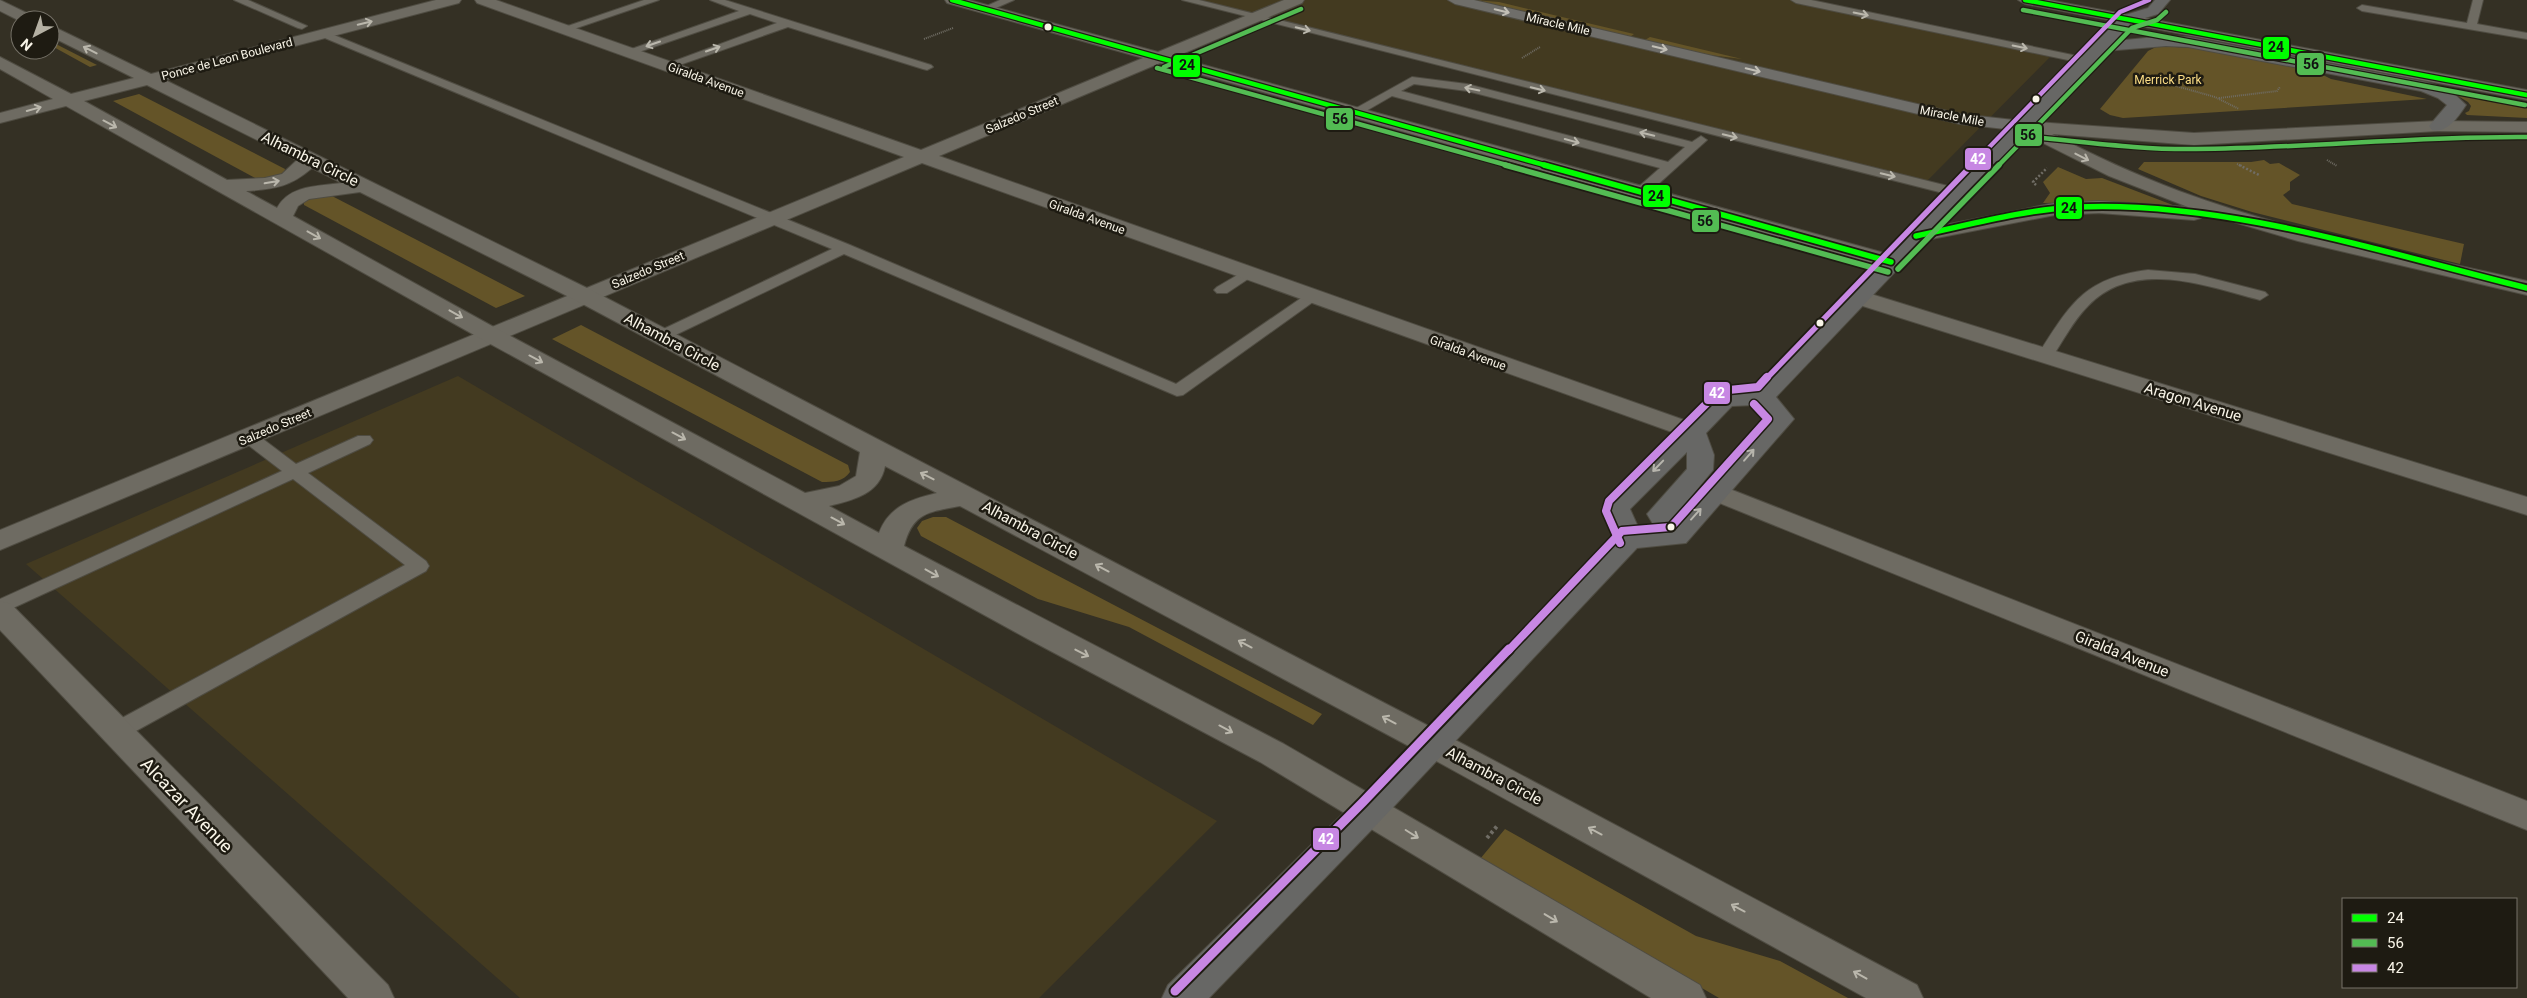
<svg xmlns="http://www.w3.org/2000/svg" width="2527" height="998" font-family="Roboto,sans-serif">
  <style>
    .built { fill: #433a20 }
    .green { fill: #645428 }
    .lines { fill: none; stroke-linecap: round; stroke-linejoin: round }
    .service-casing { stroke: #4f4c42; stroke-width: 2 }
    .minor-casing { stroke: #4f4c42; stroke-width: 2 }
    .tertiary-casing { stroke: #4f4c42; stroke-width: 2 }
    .secondary-casing { stroke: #4f4c42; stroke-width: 2 }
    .primary-casing { stroke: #4f4c42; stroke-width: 2 }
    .path-far2 { stroke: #706d65; stroke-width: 2; stroke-dasharray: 1 1; stroke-linecap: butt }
    .path-far1 { stroke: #706d65; stroke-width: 2.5; stroke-dasharray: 2 2; stroke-linecap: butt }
    .path { stroke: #706d65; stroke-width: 4; stroke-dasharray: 3 3; stroke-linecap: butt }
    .service { fill: #6e6b62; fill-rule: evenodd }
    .minor { fill: #6e6b62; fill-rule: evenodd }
    .tertiary { fill: #6e6b62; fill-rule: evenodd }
    .secondary { fill: #6f6e6a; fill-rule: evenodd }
    .primary { fill: #676765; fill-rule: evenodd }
    .bus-1-far1-casing { stroke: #1e1b12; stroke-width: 7 }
    .bus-1-casing { stroke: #1e1b12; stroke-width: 9 }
    .bus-2-far1-casing { stroke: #1e1b12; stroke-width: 7 }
    .bus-2-casing { stroke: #1e1b12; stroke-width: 9 }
    .bus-3-far3-casing { stroke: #1e1b12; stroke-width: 7 }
    .bus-3-far2-casing { stroke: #1e1b12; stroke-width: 9 }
    .bus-3-far1-casing { stroke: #1e1b12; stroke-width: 11 }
    .bus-3-casing { stroke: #1e1b12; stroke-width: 13 }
    .bus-1-far1 { stroke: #0f0; stroke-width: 4.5 }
    .bus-1 { stroke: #0f0; stroke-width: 5.5 }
    .bus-2-far1 { stroke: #53bc53; stroke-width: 4.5 }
    .bus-2 { stroke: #53bc53; stroke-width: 5.5 }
    .bus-3-far3 { stroke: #c787e3; stroke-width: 4.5 }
    .bus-3-far2 { stroke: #c787e3; stroke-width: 5.5 }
    .bus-3-far1 { stroke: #c787e3; stroke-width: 8 }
    .bus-3 { stroke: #c787e3; stroke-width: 9 }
    .oneway { stroke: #c2bfb6 }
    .oneway2 { stroke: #bab7ac }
    .oneway3 { stroke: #b7b5ad }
    .bus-dot { fill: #f9f5e8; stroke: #1e1b12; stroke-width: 2 }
    .labels { text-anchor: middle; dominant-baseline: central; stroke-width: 5; stroke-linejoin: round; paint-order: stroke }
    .far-street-label { font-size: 12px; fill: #f9f5e8; stroke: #1e1b12 }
    .far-park-label { font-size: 12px; fill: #fbdd86; stroke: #1e1b12 }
    .street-label { font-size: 15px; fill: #f9f5e8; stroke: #1e1b12 }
    .near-street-label { font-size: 18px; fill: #f9f5e8; stroke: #1e1b12 }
    .line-badge { stroke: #1e1b12; stroke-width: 2 }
    .badge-label { font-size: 14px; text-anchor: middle; font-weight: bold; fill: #fff }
    .pale-badge-label { font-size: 14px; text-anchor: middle; font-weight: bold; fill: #111 }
  </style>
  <rect width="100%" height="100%" fill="#343024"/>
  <g class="built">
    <path d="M1186,0H1790L2052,55L1922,186Z"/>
    <path d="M458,376L1217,821L1039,998H520L26,564Z"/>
  </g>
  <g class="green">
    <path d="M1474,0L1499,2L1634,34L1630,37Z"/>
    <path d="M1650,37L1742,59L1710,55L1645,40Z"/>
    <path d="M50,41L97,65L90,67L50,45Z"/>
    <path d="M2158,46L2192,48L2313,70L2331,79L2427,99L2123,118L2110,115L2100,109L2148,51Z"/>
    <path d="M2448,90L2527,105V118L2467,115L2465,113L2469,111L2471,106L2468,102Z"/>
    <path d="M139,94L285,169L284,173L276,177L257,179L113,101Z"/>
    <path d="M2264,160L2270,164L2279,163L2300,175L2290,182V190L2283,195L2292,204L2464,244L2460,264L2252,212L2201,196L2138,169L2144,162H2251Z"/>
    <path d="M2058,167L2086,179L2102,178L2178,207L2112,202L2043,203L2050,193L2043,182Z"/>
    <path d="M332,196L525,296L496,308L304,205V202L313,197Z"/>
    <path d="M581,325L848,465L850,472C843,482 833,482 822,482L552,339Z"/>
    <path d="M933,517H946L1322,714L1313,725L1129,627L1038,599L921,536L917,528L922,521Z"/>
    <path d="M1505,829L1696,936L1780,961L1848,998H1719L1480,859Z"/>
  </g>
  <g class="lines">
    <g class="service-casing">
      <g id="service">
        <path d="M234,0H248L307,26L302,29L298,28Z"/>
        <path d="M644,0H659L568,31H560L559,29Z"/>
        <path d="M710,0H725L931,65L933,67L927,70L923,69L788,27L671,68L667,69L661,66L777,23L750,14L633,54H625L623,52L739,11Z"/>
        <path d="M1000,0H1014L989,11L980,9Z"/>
        <path d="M1182,0H1199L1964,190L1966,193L1959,197Z"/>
        <path d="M1791,0H1811L2087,58L2093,61L2087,64L1796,3Z"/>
        <path d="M2473,0H2483L2477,24L2527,33V39L2362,11L2357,8L2362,5L2467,23Z"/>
        <path d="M324,31L850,245L1176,384L1307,294L1312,292L1320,297L1183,395L1177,396L844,254L667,339H655L653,336L655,333L832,249L320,36L319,34Z"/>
        <path d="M1412,77L1467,84L1692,142L1701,136L1707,140L1645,196L1640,197L1633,193L1635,190L1660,168L1392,96L1359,115L1355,116L1349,112ZM1414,84L1467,91L1685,147L1668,162L1401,91Z"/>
        <path d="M1246,270L1253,274L1251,277L1227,293H1217L1214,290L1217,287Z"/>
        <path d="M2148,270L2195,274L2265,292L2268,295L2260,300C2206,286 2134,258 2088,306C2073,321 2063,341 2051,359H2039L2037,356C2070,305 2083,278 2148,270Z"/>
        <path d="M249,432L255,433L296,464L358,436H370L373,440L370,444L308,473L426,561L429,566L426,571L125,737L117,739L109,737L106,731L109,725L405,565L293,479L0,614V599L282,471L243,441L240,437L243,433Z"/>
      </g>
    </g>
    <g class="minor-casing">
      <g id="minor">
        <path d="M475,0H496L921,150L1143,58L947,3L945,0H969L1158,52L1284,0H1304L1302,3L1175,57L1899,257L1902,262L1899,267L1891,268L1883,267L1160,63L939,156L1701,426L1705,431L1701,436L1692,439L1683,436L922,163L0,550V530L904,157L477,3Z"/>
        <path d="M1858,290L2527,497V515L1850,302L1847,297L1850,292Z"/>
        <path d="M1717,484L2527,801V830L1707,498L1703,492L1707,486Z"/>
        <path d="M0,601L11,604L388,985L394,998H348L0,630Z"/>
      </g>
    </g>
    <g class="tertiary-casing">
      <g id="tertiary">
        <path d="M0,0L35,17L38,20L20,21L0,11Z"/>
        <path d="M436,0H461L459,3L165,80L593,291L1444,734L1917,985L1923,998H1866L1420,752L960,506C929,512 913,512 904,546L1284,744L1700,985L1706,998H1651L1260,762L1028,639L485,341L66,106L0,123V113L53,99L0,69V57L71,94L134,78L50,36V25L151,74ZM147,85L297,160L282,174L265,178L227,180L84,101ZM312,168L342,183C319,186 289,185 277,208L246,191C275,189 290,187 312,168ZM360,192L577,301L860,452L856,476L839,486L805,493L501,331L293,216L298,206L309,199ZM885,466L937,493C912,499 889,506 879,533L829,506C853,500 880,494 885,466Z"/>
        <path d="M2018,0H2049L2527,90V100L2025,4Z"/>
        <path d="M2023,121L2194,133L2438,121L2527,122V132L2438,131L2194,145L2052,134C2093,155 2136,175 2179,191C2292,233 2411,254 2527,281V295L2298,241L2203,213L2201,218L2194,220L2099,213L2055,215L1916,242L1909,240L1906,236L1909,232L2055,203L2099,201L2188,207L2109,176L2017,130L2014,126L2017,122Z"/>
      </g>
    </g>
    <g class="secondary-casing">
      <path id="secondary" d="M1448,0H1474L1960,114L2023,121L2029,122L2032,126L2029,130L2023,131L1960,124L1455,4Z"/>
    </g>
    <g class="primary-casing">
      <path id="primary" d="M2155,0H2170L2158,14L2132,22L2115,41L2166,36L2188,37L2425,82L2450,90L2466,105C2458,117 2447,134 2432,130L2429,126L2447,105L2438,98L2421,91L2188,47L2166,46L2105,51L1776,397L1794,419L1686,543L1637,548L1382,819L1209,998H1162L1168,985L1358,799L1614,537L1602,508L1606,502L1716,394L1755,390L2122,16L2148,8ZM1755,405L1767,419L1678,518L1676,515L1713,470L1714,455L1706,433L1732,406ZM1687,452V469L1647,514L1656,529H1639L1630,509Z"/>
    </g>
    <g class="path-far2">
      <path d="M924,39L953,28"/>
      <path d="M1522,58L1540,47"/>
      <path d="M2162,82L2215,97L2239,109"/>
      <path d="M2219,98L2277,91L2280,87"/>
      <path d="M2327,160L2337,166"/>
      <path d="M2237,164L2242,166"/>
    </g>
    <g class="path-far1">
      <path d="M2239,165L2259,175"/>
      <path d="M2036,185L2033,182L2047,168"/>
    </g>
    <path class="path" d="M1487,838L1498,825"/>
    <use href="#service" class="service"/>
    <use href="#minor" class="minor"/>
    <use href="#tertiary" class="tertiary"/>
    <use href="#secondary" class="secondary"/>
    <use href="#primary" class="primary"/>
    <g class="bus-1-far1-casing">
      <g id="bus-1-far1">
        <path d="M952,0L1548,166"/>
        <path d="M2025,0L2527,95"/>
      </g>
    </g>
    <g class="bus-1-casing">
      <g id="bus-1">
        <path d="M1544,165L1891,262"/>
        <path d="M1916,236C1969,225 2022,210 2076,207C2224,200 2385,253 2527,288"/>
      </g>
    </g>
    <g class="bus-2-far1-casing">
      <g id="bus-2-far1">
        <path d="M2023,10L2525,105"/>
        <path d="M1164,67L1301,9"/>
        <path d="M1157,68L1510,166"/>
        <path d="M2022,136C2080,141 2138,150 2196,149C2307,148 2417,136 2527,137"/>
        <path d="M1998,166L2132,28L2157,20L2166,12"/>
      </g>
    </g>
    <g class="bus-2-casing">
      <g id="bus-2">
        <path d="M1505,165L1888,272"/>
        <path d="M1898,269L1999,165"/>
      </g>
    </g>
    <g class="bus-3-far3-casing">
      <path id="bus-3-far3" d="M1971,166L2120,12L2149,0"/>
    </g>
    <g class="bus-3-far2-casing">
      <path id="bus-3-far2" d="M1766,379L1972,165"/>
    </g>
    <g class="bus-3-far1-casing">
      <g id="bus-3-far1">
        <path d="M1620,543L1606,511L1609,501L1719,391L1758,387L1767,377"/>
        <path d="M1508,651L1622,531L1671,527L1768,419L1754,404"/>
      </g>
    </g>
    <g class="bus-3-casing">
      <path id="bus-3" d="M1175,991L1363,802L1509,649"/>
    </g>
    <use href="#bus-1-far1" class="bus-1-far1"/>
    <use href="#bus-1" class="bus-1"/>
    <use href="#bus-2-far1" class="bus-2-far1"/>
    <use href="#bus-2" class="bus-2"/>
    <use href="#bus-3-far3" class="bus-3-far3"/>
    <use href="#bus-3-far2" class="bus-3-far2"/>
    <use href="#bus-3-far1" class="bus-3-far1"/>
    <use href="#bus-3" class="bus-3"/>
  </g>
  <defs><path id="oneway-shaft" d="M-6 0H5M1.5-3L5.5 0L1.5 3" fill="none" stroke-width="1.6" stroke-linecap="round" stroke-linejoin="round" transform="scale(1.25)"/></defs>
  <g class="oneway">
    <use href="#oneway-shaft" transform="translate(1502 11) rotate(13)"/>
    <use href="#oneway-shaft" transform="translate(1660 48) rotate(13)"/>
    <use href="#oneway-shaft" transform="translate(1753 70) rotate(13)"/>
  </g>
  <g class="oneway2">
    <use href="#oneway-shaft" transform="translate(1861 14) rotate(12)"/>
    <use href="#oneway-shaft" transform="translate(365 23) rotate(-14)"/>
    <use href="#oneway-shaft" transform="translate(1303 29) rotate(14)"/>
    <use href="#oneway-shaft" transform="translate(653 44) rotate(161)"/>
    <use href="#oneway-shaft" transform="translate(2020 47) rotate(12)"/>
    <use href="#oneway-shaft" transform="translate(713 49) rotate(-19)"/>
    <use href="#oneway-shaft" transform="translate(90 50) rotate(-153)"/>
    <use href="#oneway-shaft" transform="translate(1472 89) rotate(-168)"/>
    <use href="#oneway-shaft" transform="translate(1538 89) rotate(14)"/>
    <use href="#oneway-shaft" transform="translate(34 109) rotate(-15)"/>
    <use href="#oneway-shaft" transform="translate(110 124) rotate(28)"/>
    <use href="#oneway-shaft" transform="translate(1647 134) rotate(-166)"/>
    <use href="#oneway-shaft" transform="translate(1730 136) rotate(14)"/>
    <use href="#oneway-shaft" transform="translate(1572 141) rotate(15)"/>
    <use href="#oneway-shaft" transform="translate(2082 157) rotate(27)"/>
    <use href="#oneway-shaft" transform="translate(1888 175) rotate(14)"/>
    <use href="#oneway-shaft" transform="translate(272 182) rotate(-10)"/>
    <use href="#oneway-shaft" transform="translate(314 235) rotate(29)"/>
    <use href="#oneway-shaft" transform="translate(456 314) rotate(29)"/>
    <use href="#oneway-shaft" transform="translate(536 359) rotate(28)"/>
    <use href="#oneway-shaft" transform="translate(679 436) rotate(28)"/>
    <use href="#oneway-shaft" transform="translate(927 476) rotate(-153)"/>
    <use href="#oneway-shaft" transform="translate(838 521) rotate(28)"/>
    <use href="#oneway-shaft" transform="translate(1102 568) rotate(-152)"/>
    <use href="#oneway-shaft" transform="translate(932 573) rotate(29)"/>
    <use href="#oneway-shaft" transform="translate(1245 644) rotate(-152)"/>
    <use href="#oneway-shaft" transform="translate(1082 653) rotate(27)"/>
    <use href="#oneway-shaft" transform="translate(1389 720) rotate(-152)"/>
    <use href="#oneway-shaft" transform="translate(1226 729) rotate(28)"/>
    <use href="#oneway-shaft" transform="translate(1595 831) rotate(-152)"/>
    <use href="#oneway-shaft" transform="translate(1412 834) rotate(32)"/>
    <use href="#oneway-shaft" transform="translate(1738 908) rotate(-152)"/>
    <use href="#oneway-shaft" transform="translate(1551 918) rotate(31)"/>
    <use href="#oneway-shaft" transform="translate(1860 975) rotate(-151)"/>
  </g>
  <g class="oneway3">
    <use href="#oneway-shaft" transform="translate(1749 455) rotate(-49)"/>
    <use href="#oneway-shaft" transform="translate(1658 466) rotate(134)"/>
    <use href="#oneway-shaft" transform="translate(1696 514) rotate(-48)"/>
  </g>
  <g class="bus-dot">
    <circle cx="1048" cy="27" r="4.5"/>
    <circle cx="2036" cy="99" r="4.5"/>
    <circle cx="1820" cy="323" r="4.5"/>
    <circle cx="1671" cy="527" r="4.5"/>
  </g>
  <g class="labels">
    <g class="far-street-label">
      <text transform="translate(1558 24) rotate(13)">Miracle Mile</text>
      <text transform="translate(227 59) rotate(-15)">Ponce de Leon Boulevard</text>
      <text transform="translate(706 80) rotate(20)">Giralda Avenue</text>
      <text transform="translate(1022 115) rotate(-23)">Salzedo Street</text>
      <text transform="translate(1952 116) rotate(11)">Miracle Mile</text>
      <text transform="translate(1087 217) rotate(20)">Giralda Avenue</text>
      <text transform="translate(648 270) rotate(-23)">Salzedo Street</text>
      <text transform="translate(1468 353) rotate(20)">Giralda Avenue</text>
      <text transform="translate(275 427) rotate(-23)">Salzedo Street</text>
    </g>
    <g class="far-park-label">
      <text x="2168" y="80">Merrick Park</text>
    </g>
    <g class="street-label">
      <text transform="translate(310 159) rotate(26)">Alhambra Circle</text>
      <text transform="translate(672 342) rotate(28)">Alhambra Circle</text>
      <text transform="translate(2193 402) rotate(17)">Aragon Avenue</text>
      <text transform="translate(1030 530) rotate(28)">Alhambra Circle</text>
      <text transform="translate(2122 654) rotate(22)">Giralda Avenue</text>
      <text transform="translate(1494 776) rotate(28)">Alhambra Circle</text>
    </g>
    <g class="near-street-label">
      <text transform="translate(187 805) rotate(46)">Alcazar Avenue</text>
    </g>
  </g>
  <g class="line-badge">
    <rect x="2262" y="36" width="28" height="24" rx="5" fill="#0f0"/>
    <rect x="2296" y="52" width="29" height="24" rx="5" fill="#53bc53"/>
    <rect x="1172" y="54" width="29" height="24" rx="5" fill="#0f0"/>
    <rect x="1325" y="107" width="29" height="24" rx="5" fill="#53bc53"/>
    <rect x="2014" y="123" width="29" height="24" rx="5" fill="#53bc53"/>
    <rect x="1964" y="147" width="28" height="24" rx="5" fill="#c787e3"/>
    <rect x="1642" y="184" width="29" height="24" rx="5" fill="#0f0"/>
    <rect x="2055" y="196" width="28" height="24" rx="5" fill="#0f0"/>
    <rect x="1691" y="209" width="29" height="24" rx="5" fill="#53bc53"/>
    <rect x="1703" y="381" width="28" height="24" rx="5" fill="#c787e3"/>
    <rect x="1312" y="827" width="28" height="24" rx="5" fill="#c787e3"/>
  </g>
  <g class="badge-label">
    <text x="1978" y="164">42</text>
    <text x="1717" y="398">42</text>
    <text x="1326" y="844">42</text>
  </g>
  <g class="pale-badge-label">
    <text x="2276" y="52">24</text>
    <text x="2311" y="69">56</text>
    <text x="1187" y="70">24</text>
    <text x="1340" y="124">56</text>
    <text x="2028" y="140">56</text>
    <text x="1656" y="201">24</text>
    <text x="2069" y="213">24</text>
    <text x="1705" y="226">56</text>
  </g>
  <rect x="2342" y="898" width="175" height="90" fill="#1e1b12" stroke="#767268"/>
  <rect x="2352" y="914" width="25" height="8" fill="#00ff00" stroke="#767268"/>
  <text x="2387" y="923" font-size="15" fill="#f9f5e8">24</text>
  <rect x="2352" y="939" width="25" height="8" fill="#53bc53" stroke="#767268"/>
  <text x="2387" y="948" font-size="15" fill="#f9f5e8">56</text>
  <rect x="2352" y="964" width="25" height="8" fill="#c787e3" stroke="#767268"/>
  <text x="2387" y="973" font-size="15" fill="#f9f5e8">42</text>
  <g transform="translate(35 35) rotate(221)"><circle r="24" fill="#1e1b12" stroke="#767268"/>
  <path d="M0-4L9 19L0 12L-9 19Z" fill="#b4b0a3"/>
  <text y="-8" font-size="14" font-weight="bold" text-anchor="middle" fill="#f9f5e8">N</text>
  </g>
</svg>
